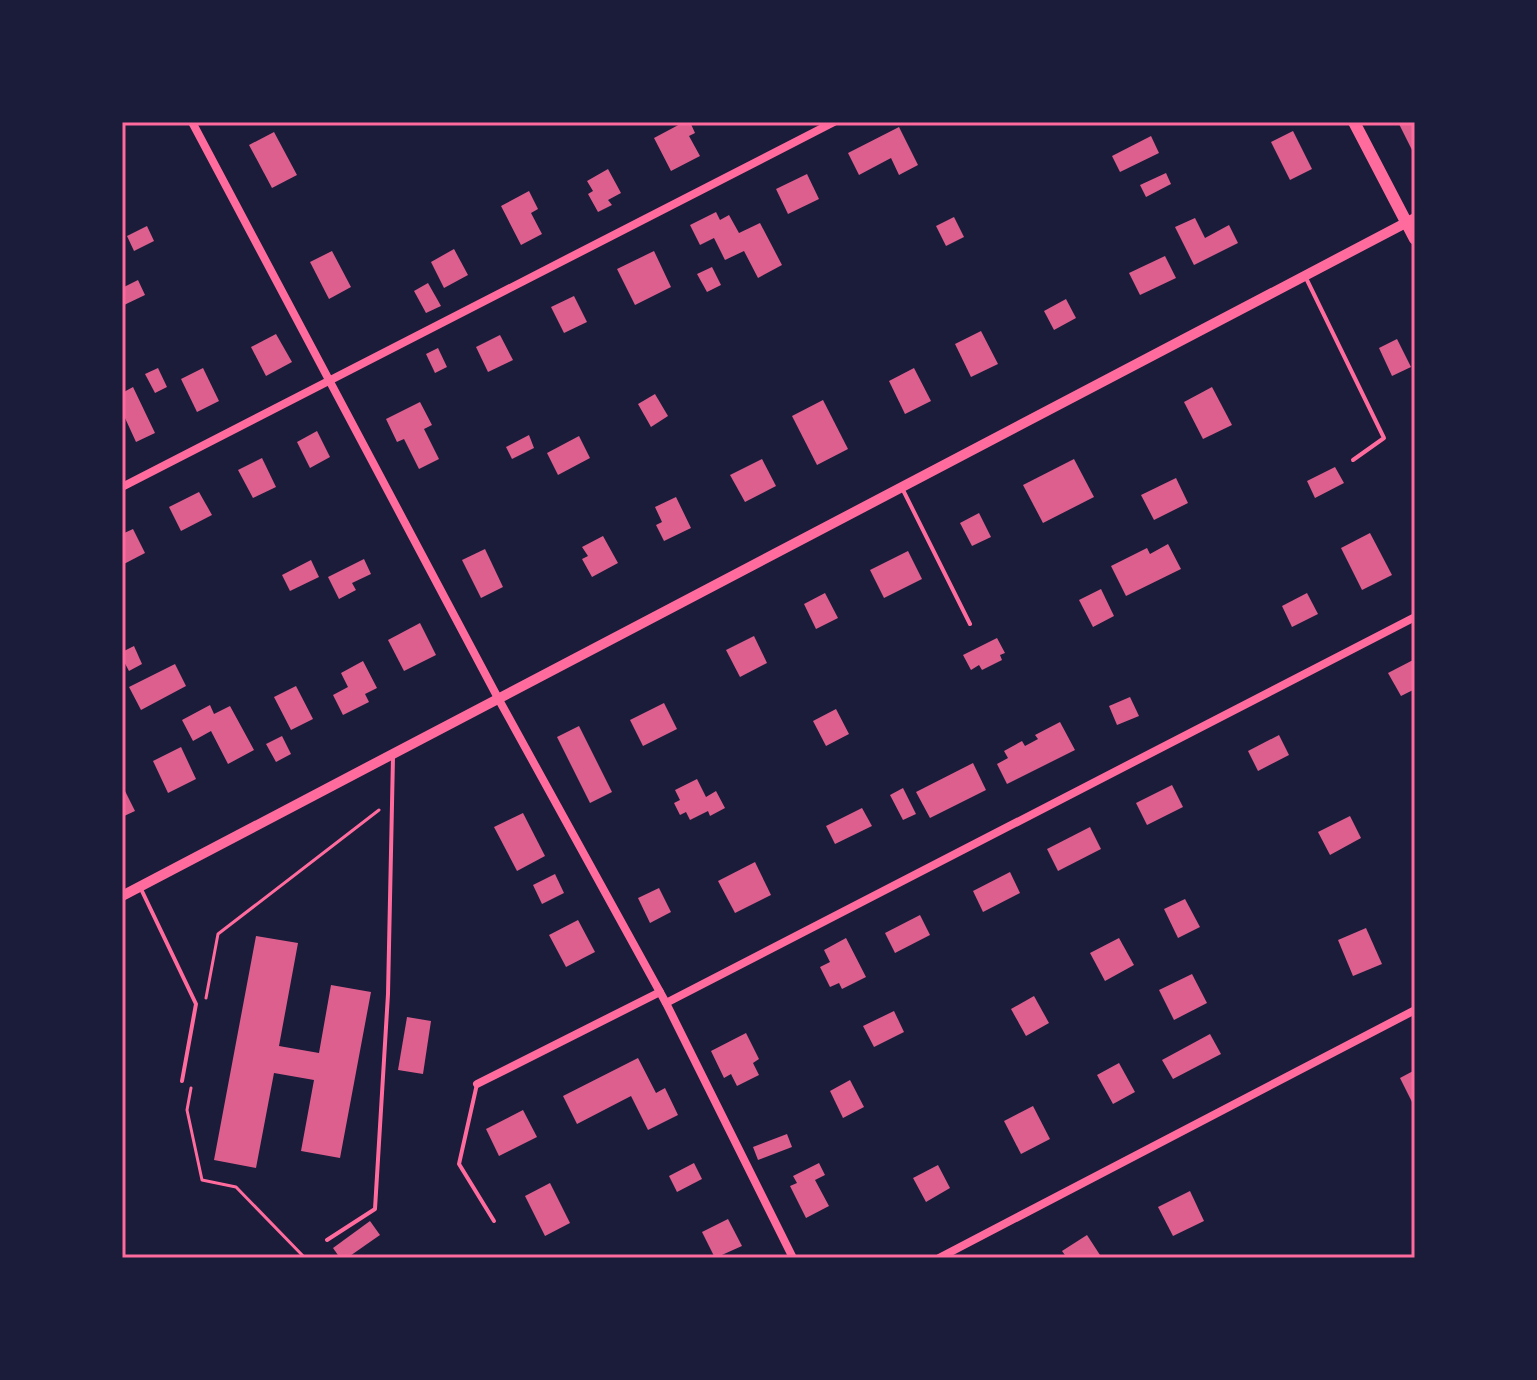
<svg xmlns="http://www.w3.org/2000/svg" width="1537" height="1380" font-family="'PT Sans',sans-serif">
  <style>
    .building { fill: #dd5f8e }
    .lines { fill: none; stroke-linecap: round; stroke-linejoin: round }
    .path { stroke: #ff6b9d; stroke-width: 3 }
    .service { stroke: #ff6b9d; stroke-width: 4 }
    .minor { stroke: #ff6b9d; stroke-width: 8 }
    .tertiary { stroke: #ff6b9d; stroke-width: 10 }
    .secondary { stroke: #ff6b9d; stroke-width: 12 }
    .neatline { fill: none; stroke: #ff6b9d; stroke-width: 3 }
  </style>
  <rect width="100%" height="100%" fill="#1b1b3a"/>
  <g class="building">
    <path d="M684,122H690L695,133L689,136L700,156L671,171L654,138Z"/>
    <path d="M1398,122H1415V156Z"/>
    <path d="M899,127L918,165L899,175L891,158L859,175L848,153Z"/>
    <path d="M1293,131L1312,169L1290,180L1271,142Z"/>
    <path d="M274,132L297,175L272,188L249,145Z"/>
    <path d="M1151,136L1159,153L1120,172L1112,156Z"/>
    <path d="M608,169L621,193L608,200L612,205L598,212L588,194L593,191L587,181Z"/>
    <path d="M1166,173L1171,184L1146,197L1140,185Z"/>
    <path d="M807,174L819,199L788,214L776,189Z"/>
    <path d="M529,191L538,209L531,213L542,234L521,245L501,206Z"/>
    <path d="M716,212L720,220L729,215L739,233L760,223L782,265L758,278L744,251L725,260L714,238L700,245L690,225Z"/>
    <path d="M954,217L964,237L946,246L936,226Z"/>
    <path d="M1195,218L1205,238L1229,225L1238,243L1194,265L1175,227Z"/>
    <path d="M147,226L154,241L134,251L127,236Z"/>
    <path d="M454,249L468,275L444,288L431,262Z"/>
    <path d="M332,251L351,287L329,299L310,262Z"/>
    <path d="M654,251L671,287L635,305L617,269Z"/>
    <path d="M1165,256L1176,278L1140,295L1129,273Z"/>
    <path d="M712,267L721,285L707,292L697,274Z"/>
    <path d="M138,280L145,295L122,306V288Z"/>
    <path d="M428,283L441,306L426,313L414,291Z"/>
    <path d="M574,296L587,322L564,333L551,307Z"/>
    <path d="M1066,299L1076,318L1054,330L1044,311Z"/>
    <path d="M981,331L998,364L971,377L955,344Z"/>
    <path d="M276,334L292,362L266,376L251,347Z"/>
    <path d="M500,335L513,360L488,372L476,347Z"/>
    <path d="M1397,339L1411,367L1392,376L1379,348Z"/>
    <path d="M438,348L447,367L435,373L426,354Z"/>
    <path d="M158,368L167,387L155,393L145,374Z"/>
    <path d="M203,368L219,401L197,412L181,379Z"/>
    <path d="M914,368L931,401L905,414L889,381Z"/>
    <path d="M133,387L155,433L136,442L125,418L122,419V393Z"/>
    <path d="M1212,387L1232,425L1203,439L1184,402Z"/>
    <path d="M655,394L668,416L651,427L638,404Z"/>
    <path d="M823,400L848,449L817,465L792,416Z"/>
    <path d="M420,402L432,425L424,429L439,459L419,469L404,439L397,442L386,419Z"/>
    <path d="M317,431L330,457L310,468L297,442Z"/>
    <path d="M529,435L534,448L512,459L506,447Z"/>
    <path d="M579,436L590,458L558,475L547,453Z"/>
    <path d="M262,458L276,487L253,498L238,470Z"/>
    <path d="M762,459L776,486L745,502L730,475Z"/>
    <path d="M1074,459L1094,497L1043,523L1023,485Z"/>
    <path d="M1335,467L1344,483L1315,498L1307,481Z"/>
    <path d="M1176,478L1188,503L1154,520L1141,495Z"/>
    <path d="M199,492L212,515L181,531L169,507Z"/>
    <path d="M676,497L691,528L664,541L656,525L662,522L655,507Z"/>
    <path d="M979,513L991,537L972,546L960,523Z"/>
    <path d="M133,529L145,553L122,565V534Z"/>
    <path d="M1370,533L1392,575L1362,590L1341,548Z"/>
    <path d="M603,536L618,563L592,577L582,559L588,556L582,547Z"/>
    <path d="M1168,544L1181,569L1126,596L1111,566L1147,548L1150,554Z"/>
    <path d="M485,549L503,587L481,598L462,560Z"/>
    <path d="M908,551L922,579L884,598L870,570Z"/>
    <path d="M364,559L371,574L352,583L356,590L339,599L328,577Z"/>
    <path d="M311,560L319,577L290,591L282,575Z"/>
    <path d="M1101,589L1114,616L1093,627L1079,600Z"/>
    <path d="M825,593L838,618L816,629L804,604Z"/>
    <path d="M1307,593L1318,614L1292,627L1282,606Z"/>
    <path d="M420,623L436,655L404,671L388,640Z"/>
    <path d="M754,636L767,663L740,677L726,650Z"/>
    <path d="M997,638L1005,653L1000,655L1002,660L982,670L979,665L971,670L963,655Z"/>
    <path d="M134,646L142,664L129,671L122,658V652Z"/>
    <path d="M1415,659V689L1401,696L1388,673Z"/>
    <path d="M363,661L377,688L365,694L369,702L343,715L333,695L348,687L341,673Z"/>
    <path d="M175,664L186,686L141,710L129,687Z"/>
    <path d="M296,686L313,719L291,730L274,697Z"/>
    <path d="M1130,697L1139,716L1117,725L1109,706Z"/>
    <path d="M664,703L677,729L643,746L630,720Z"/>
    <path d="M210,705L214,714L230,706L254,750L228,764L211,731L193,741L182,720Z"/>
    <path d="M836,709L849,734L826,746L813,721Z"/>
    <path d="M1060,722L1075,750L1007,784L997,764L1008,758L1004,751L1022,741L1025,746L1038,739L1035,735Z"/>
    <path d="M579,726L612,792L590,803L557,737Z"/>
    <path d="M1279,735L1289,755L1258,771L1248,751Z"/>
    <path d="M282,736L291,754L276,762L266,744Z"/>
    <path d="M181,747L196,779L168,793L153,761Z"/>
    <path d="M973,763L986,790L930,818L916,792Z"/>
    <path d="M697,779L706,797L716,791L725,808L710,816L708,811L690,820L686,812L680,815L674,803L680,800L675,790Z"/>
    <path d="M122,785L135,811L122,817Z"/>
    <path d="M1172,785L1183,807L1147,825L1136,803Z"/>
    <path d="M903,788L916,814L903,820L890,795Z"/>
    <path d="M862,808L872,826L835,844L826,826Z"/>
    <path d="M523,813L545,856L517,871L494,827Z"/>
    <path d="M1350,816L1361,838L1330,855L1318,832Z"/>
    <path d="M1090,827L1101,849L1058,871L1047,849Z"/>
    <path d="M755,862L771,895L735,913L718,881Z"/>
    <path d="M1010,872L1020,893L983,912L973,891Z"/>
    <path d="M555,874L564,893L542,904L533,885Z"/>
    <path d="M659,888L671,912L650,923L638,898Z"/>
    <path d="M1185,899L1200,927L1178,938L1164,909Z"/>
    <path d="M920,915L930,935L895,953L885,933Z"/>
    <path d="M578,920L595,952L566,967L549,935Z"/>
    <path d="M1366,928L1382,964L1353,976L1338,940Z"/>
    <path d="M256,936L298,943L279,1046L319,1053L331,985L371,992L340,1158L301,1151L314,1080L274,1073L256,1168L214,1160Z"/>
    <path d="M846,938L866,977L842,989L839,983L830,987L820,967L830,962L824,950Z"/>
    <path d="M1119,938L1134,965L1105,981L1090,953Z"/>
    <path d="M1192,974L1207,1003L1174,1020L1159,990Z"/>
    <path d="M1034,996L1049,1023L1026,1036L1011,1009Z"/>
    <path d="M894,1011L904,1032L874,1047L863,1026Z"/>
    <path d="M407,1017L431,1021L423,1074L398,1070Z"/>
    <path d="M746,1033L759,1059L753,1063L759,1075L737,1086L731,1074L724,1078L711,1051Z"/>
    <path d="M1210,1034L1221,1054L1173,1079L1162,1060Z"/>
    <path d="M638,1058L656,1093L665,1088L678,1115L648,1130L631,1096L577,1124L563,1096Z"/>
    <path d="M1119,1063L1135,1092L1113,1104L1097,1075Z"/>
    <path d="M1415,1070V1108L1400,1078Z"/>
    <path d="M850,1080L864,1107L843,1118L830,1091Z"/>
    <path d="M1033,1106L1050,1139L1021,1154L1004,1121Z"/>
    <path d="M523,1110L537,1137L499,1156L486,1129Z"/>
    <path d="M787,1134L792,1147L758,1160L753,1147Z"/>
    <path d="M694,1163L702,1179L677,1192L669,1176Z"/>
    <path d="M819,1163L825,1175L815,1180L829,1206L806,1218L790,1186L797,1183L793,1176Z"/>
    <path d="M938,1165L950,1188L926,1202L913,1178Z"/>
    <path d="M550,1183L570,1223L545,1236L525,1196Z"/>
    <path d="M1190,1191L1204,1221L1173,1236L1158,1207Z"/>
    <path d="M728,1219L742,1246L715,1258L702,1232Z"/>
    <path d="M370,1221L380,1235L347,1258H340L333,1248Z"/>
    <path d="M1087,1235L1100,1255L1095,1258H1067L1062,1251Z"/>
  </g>
  <g class="lines">
    <g class="path">
      <path d="M206,998L218,934L379,810"/>
      <path d="M191,1088L187,1110L202,1180L236,1187L305,1258"/>
    </g>
    <g class="service">
      <path d="M1306,278L1384,438L1353,460"/>
      <path d="M903,490L970,624"/>
      <path d="M141,889L196,1004L182,1081"/>
      <path d="M477,1084L459,1164L494,1221"/>
      <path d="M327,1240L375,1209L388,994L393,757"/>
    </g>
    <g class="minor">
      <path d="M192,122L498,698L666,1003L793,1258"/>
      <path d="M122,487L834,122"/>
      <path d="M666,1003L1415,617"/>
      <path d="M477,1084L660,992"/>
      <path d="M939,1258L1415,1010"/>
    </g>
    <path class="tertiary" d="M122,896L1415,218"/>
    <path class="secondary" d="M1354,122L1415,239"/>
  </g>
  <rect width="1537" height="1380" fill="none" stroke="#1b1b3a" stroke-width="248"/>
  <rect x="124" y="124" width="1289" height="1132" class="neatline"/>
</svg>
